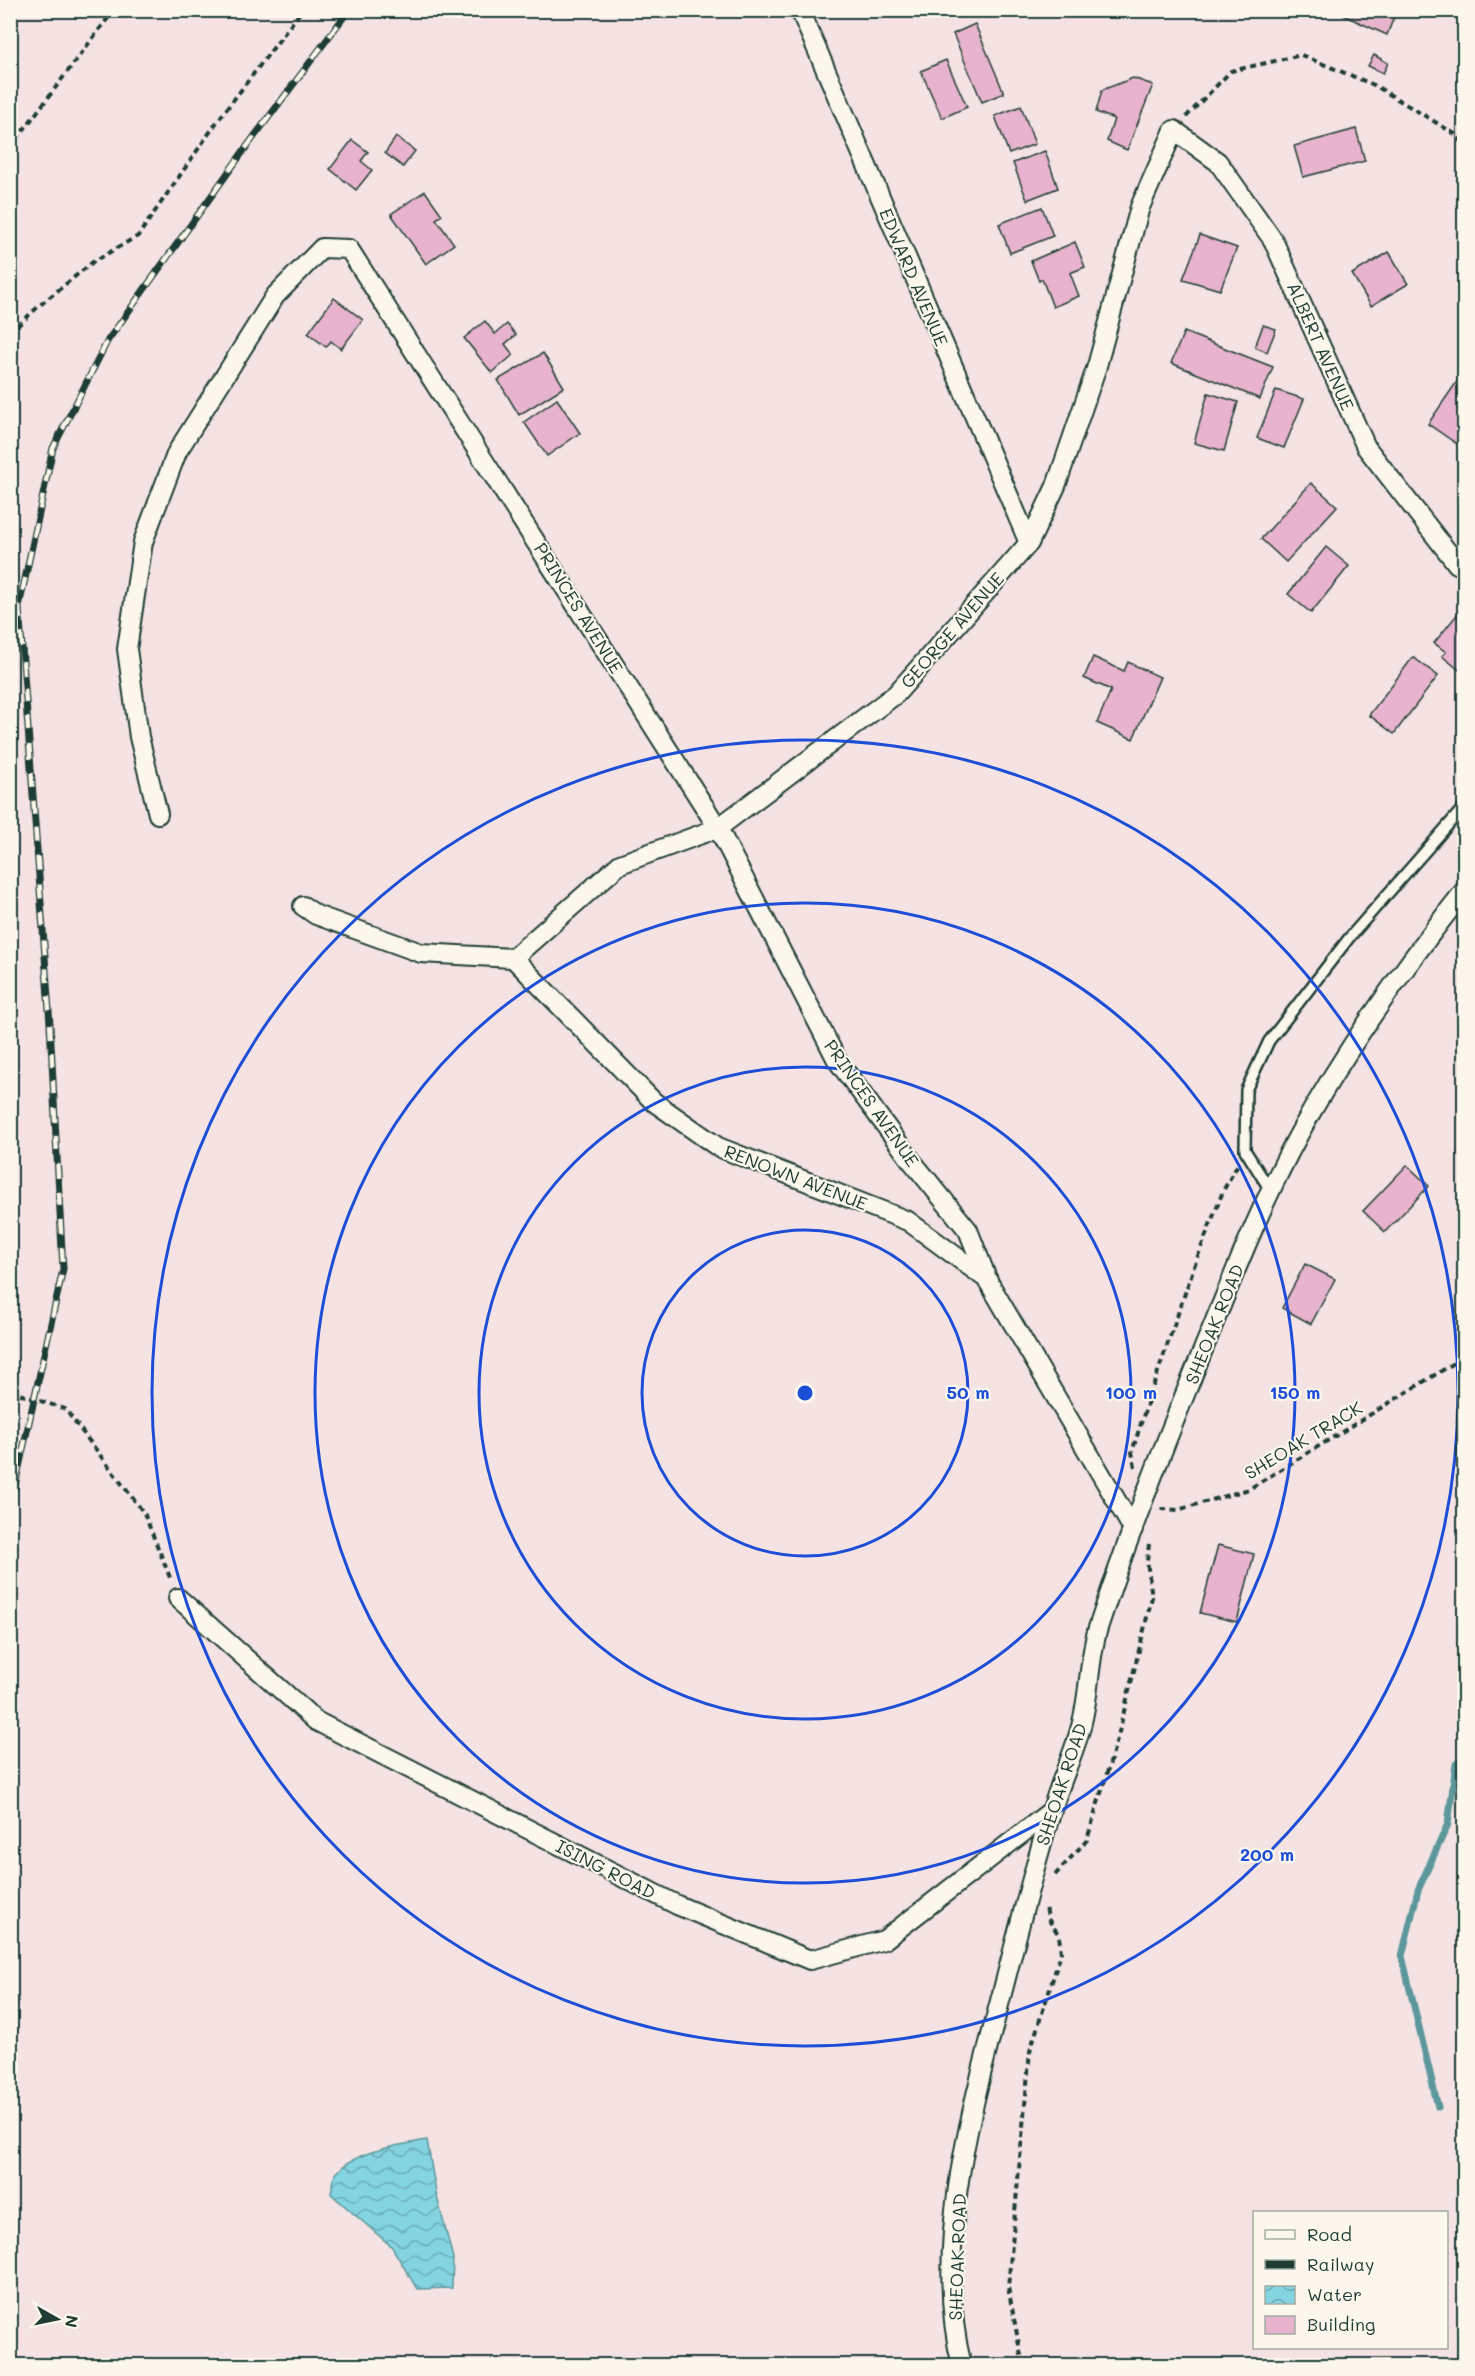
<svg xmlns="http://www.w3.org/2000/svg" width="1475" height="2376" font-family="Mali,sans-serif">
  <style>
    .water { fill: url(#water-waves); stroke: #5c979c; stroke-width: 1.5 }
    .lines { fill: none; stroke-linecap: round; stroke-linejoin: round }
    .stream { stroke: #5c979c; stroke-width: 7 }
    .building { fill: #e7b3cd; stroke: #1f3d34; stroke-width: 1.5 }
    .service-casing { stroke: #1f3d34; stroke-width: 14 }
    .minor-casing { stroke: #1f3d34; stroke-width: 22 }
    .path { stroke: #1f3d34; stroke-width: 4; stroke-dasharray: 6 4.5; stroke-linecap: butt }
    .service { stroke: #fbf7ec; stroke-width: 9 }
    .minor { stroke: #fbf7ec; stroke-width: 18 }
    .rail-casing { stroke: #1f3d34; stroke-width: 7 }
    .rail { stroke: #fbf7ec; stroke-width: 4.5; stroke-dasharray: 14; stroke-linecap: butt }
    .ring { fill: none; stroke: #1d4ed8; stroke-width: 3 }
    .labels { text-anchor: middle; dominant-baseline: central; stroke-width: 4.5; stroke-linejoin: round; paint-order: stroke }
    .street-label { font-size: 18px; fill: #1f3d34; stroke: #fbf7ec }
    .centre { fill: #1d4ed8; stroke: #fbf7ec; stroke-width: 3 }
    .ring-label { font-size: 18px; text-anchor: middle; font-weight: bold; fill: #1d4ed8; stroke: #fbf7ec; stroke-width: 4.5; stroke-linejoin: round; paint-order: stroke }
  </style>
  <defs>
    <pattern id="water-waves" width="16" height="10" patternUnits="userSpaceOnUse" patternTransform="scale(1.5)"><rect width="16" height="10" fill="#84d3e1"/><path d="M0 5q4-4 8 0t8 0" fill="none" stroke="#6bacb7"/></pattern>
  </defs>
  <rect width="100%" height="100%" fill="#f5e3e3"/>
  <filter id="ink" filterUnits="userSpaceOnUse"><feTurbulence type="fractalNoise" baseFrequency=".0167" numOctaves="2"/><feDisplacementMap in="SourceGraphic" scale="12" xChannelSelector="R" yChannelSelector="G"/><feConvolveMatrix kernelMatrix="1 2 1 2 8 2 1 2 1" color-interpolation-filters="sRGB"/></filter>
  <g filter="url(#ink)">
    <path class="water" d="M427,2140L436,2193L453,2258L452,2288L417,2289L392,2247L331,2194C332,2189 332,2183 333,2179C345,2152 400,2145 427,2140Z"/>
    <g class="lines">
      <path class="stream" d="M1438,2107L1402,1956L1418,1890L1448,1824L1456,1764L1464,1758"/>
    </g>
    <g class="building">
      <path d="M1379,10L1394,17L1387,35L1334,11Z"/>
      <path d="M975,24L1004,93L982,102L953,34Z"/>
      <path d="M1374,55L1388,63L1383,73L1368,66Z"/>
      <path d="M946,60L967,107L942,118L921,71Z"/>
      <path d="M1133,78L1153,85L1127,150L1107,141L1114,119L1096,112L1102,90Z"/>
      <path d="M1021,106L1035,144L1009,154L995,116Z"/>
      <path d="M1356,129L1365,161L1303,177L1294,146Z"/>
      <path d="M396,137L415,151L403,167L385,153Z"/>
      <path d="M352,140L368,152L361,161L372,170L356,190L330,169Z"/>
      <path d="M1045,151L1058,188L1027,200L1013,163Z"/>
      <path d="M425,191L442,215L436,219L454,244L426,264L391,214Z"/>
      <path d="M1042,207L1053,236L1010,253L999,224Z"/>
      <path d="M1200,235L1237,248L1220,290L1183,279Z"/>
      <path d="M1075,242L1085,267L1070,273L1079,296L1053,307L1042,279L1039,281L1031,261Z"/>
      <path d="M1389,252L1408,284L1371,306L1352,274Z"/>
      <path d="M334,298L363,320L341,349L331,341L326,347L308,333Z"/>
      <path d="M485,321L495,334L507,324L516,335L505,344L513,355L492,373L464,338Z"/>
      <path d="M1263,325L1276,329L1267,352L1255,347Z"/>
      <path d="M1184,332L1273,367L1260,399L1171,363Z"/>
      <path d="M543,353L564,387L519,415L498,380Z"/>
      <path d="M1460,377L1464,380V432L1457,444L1428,424Z"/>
      <path d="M1276,390L1304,399L1284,448L1257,438Z"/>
      <path d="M1208,393L1238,402L1224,451L1194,443Z"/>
      <path d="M557,399L580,433L547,456L524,422Z"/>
      <path d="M1311,483L1337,506L1286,562L1261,539Z"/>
      <path d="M1326,547L1349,566L1311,613L1288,594Z"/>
      <path d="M1464,606V674L1442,656L1446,652L1434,643Z"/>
      <path d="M1093,657L1124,671L1128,662L1160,677L1133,739L1097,723L1111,690L1084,678Z"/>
      <path d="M1413,657L1438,676L1394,734L1369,715Z"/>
      <path d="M1407,1165L1429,1186L1385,1232L1363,1211Z"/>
      <path d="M1305,1264L1335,1279L1311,1324L1282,1308Z"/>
      <path d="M1218,1545L1254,1554L1237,1622L1200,1613Z"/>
    </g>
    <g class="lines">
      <g class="service-casing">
        <path id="service" d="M1270,1190L1245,1150L1246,1090L1269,1041L1349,938L1464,807"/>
      </g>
      <g class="minor-casing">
        <g id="minor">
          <path d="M800,10L1029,543"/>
          <path d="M158,814L139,737L127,649L143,542L177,452L275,296L322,248L349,249L718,828L837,1060L910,1159L968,1230L988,1281L1133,1529"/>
          <path d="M303,906L316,915L421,953L513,958"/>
          <path d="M513,958L620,864L718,828L896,694L1029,543L1056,486L1097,366L1140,207L1174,130L1218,162L1273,240L1366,447L1457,564L1464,567"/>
          <path d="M513,958L654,1102L718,1147L908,1221L988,1280"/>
          <path d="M178,1598L316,1721L677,1905L810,1960L884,1940L1051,1811"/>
          <path d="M962,2366C932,2248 971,2112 1001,1997C1017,1936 1032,1873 1051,1813C1059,1785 1072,1758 1080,1730C1090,1697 1088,1661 1098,1628C1129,1533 1167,1438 1205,1345C1234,1274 1262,1202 1299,1134C1346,1048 1404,967 1464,891"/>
        </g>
      </g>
      <g class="path">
        <path d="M1186,117L1231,71L1301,55L1374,85L1455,134L1464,144"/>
        <path d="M10,148L114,10"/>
        <path d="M10,333L40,305L94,261L138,236L219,119L299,14L304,10"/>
        <path d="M10,1391L65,1409L144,1513L171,1580"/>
        <path d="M1135,1467L1132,1452L1147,1404L1196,1261L1223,1191L1238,1164"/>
        <path d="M1161,1509L1178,1510L1249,1489L1464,1357"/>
        <path d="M1055,1875L1087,1840L1118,1736L1152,1597L1147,1561L1149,1544"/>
        <path d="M1023,2366L1008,2287L1030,2051L1061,1953L1059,1935L1048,1919L1046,1906"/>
      </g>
      <use href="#service" class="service"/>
      <use href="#minor" class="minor"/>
      <g class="rail-casing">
        <path id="rail" d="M10,1508L63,1269L50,1024L19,607L53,448L108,340L245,149L349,10"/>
      </g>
      <use href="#rail" class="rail"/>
    </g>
  </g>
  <g class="ring">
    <circle cx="805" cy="1393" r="163"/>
    <circle cx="805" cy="1393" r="326"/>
    <circle cx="805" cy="1393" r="490"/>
    <circle cx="805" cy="1393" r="653"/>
  </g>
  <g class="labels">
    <g class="street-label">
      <text transform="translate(914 277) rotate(67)">EDWARD AVENUE</text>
      <text transform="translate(1321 346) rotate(66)">ALBERT AVENUE</text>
      <text transform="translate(579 608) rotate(58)">PRINCES AVENUE</text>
      <text transform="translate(952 630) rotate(-49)">GEORGE AVENUE</text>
      <text transform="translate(872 1103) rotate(55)">PRINCES AVENUE</text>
      <text transform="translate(796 1177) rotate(21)">RENOWN AVENUE</text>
      <text transform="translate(1214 1324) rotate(-68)">SHEOAK ROAD</text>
      <text transform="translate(1303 1440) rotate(-31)">SHEOAK TRACK</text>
      <text transform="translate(1061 1784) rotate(-72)">SHEOAK ROAD</text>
      <text transform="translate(606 1869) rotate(27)">ISING ROAD</text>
      <text transform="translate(957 2257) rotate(-88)">SHEOAK ROAD</text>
    </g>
  </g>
  <circle cx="805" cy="1393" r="9" class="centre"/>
  <g class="ring-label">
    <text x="968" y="1399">50 m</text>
    <text x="1131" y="1399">100 m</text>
    <text x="1295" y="1399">150 m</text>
    <text x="1267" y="1861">200 m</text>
  </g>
  <rect width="1475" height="2376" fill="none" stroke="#fbf7ec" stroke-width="36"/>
  <rect x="18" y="18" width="1439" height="2340" fill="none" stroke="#1f3d34" stroke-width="2" filter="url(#ink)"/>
  <rect x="1253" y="2211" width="195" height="138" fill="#fbf7ec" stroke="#a3ada2" stroke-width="1.5"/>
  <rect x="1265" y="2230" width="30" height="9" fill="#fbf7ec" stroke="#a3ada2" stroke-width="1.5"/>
  <text x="1307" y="2241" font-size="18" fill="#1f3d34">Road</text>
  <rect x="1265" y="2260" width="30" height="9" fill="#1f3d34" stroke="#a3ada2" stroke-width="1.5"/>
  <text x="1307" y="2271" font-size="18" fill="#1f3d34">Railway</text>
  <rect x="1265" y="2286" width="30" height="18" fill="url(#water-waves)" stroke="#a3ada2" stroke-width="1.5"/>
  <text x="1307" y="2301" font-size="18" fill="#1f3d34">Water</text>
  <rect x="1265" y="2316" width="30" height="18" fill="#e7b3cd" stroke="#a3ada2" stroke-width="1.5"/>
  <text x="1307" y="2331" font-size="18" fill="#1f3d34">Building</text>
  <g transform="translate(57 2319) rotate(99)" stroke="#fbf7ec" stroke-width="4.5" paint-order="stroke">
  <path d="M0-4.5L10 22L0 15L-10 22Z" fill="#1f3d34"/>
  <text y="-9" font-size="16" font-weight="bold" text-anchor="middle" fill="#1f3d34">N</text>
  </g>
</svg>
